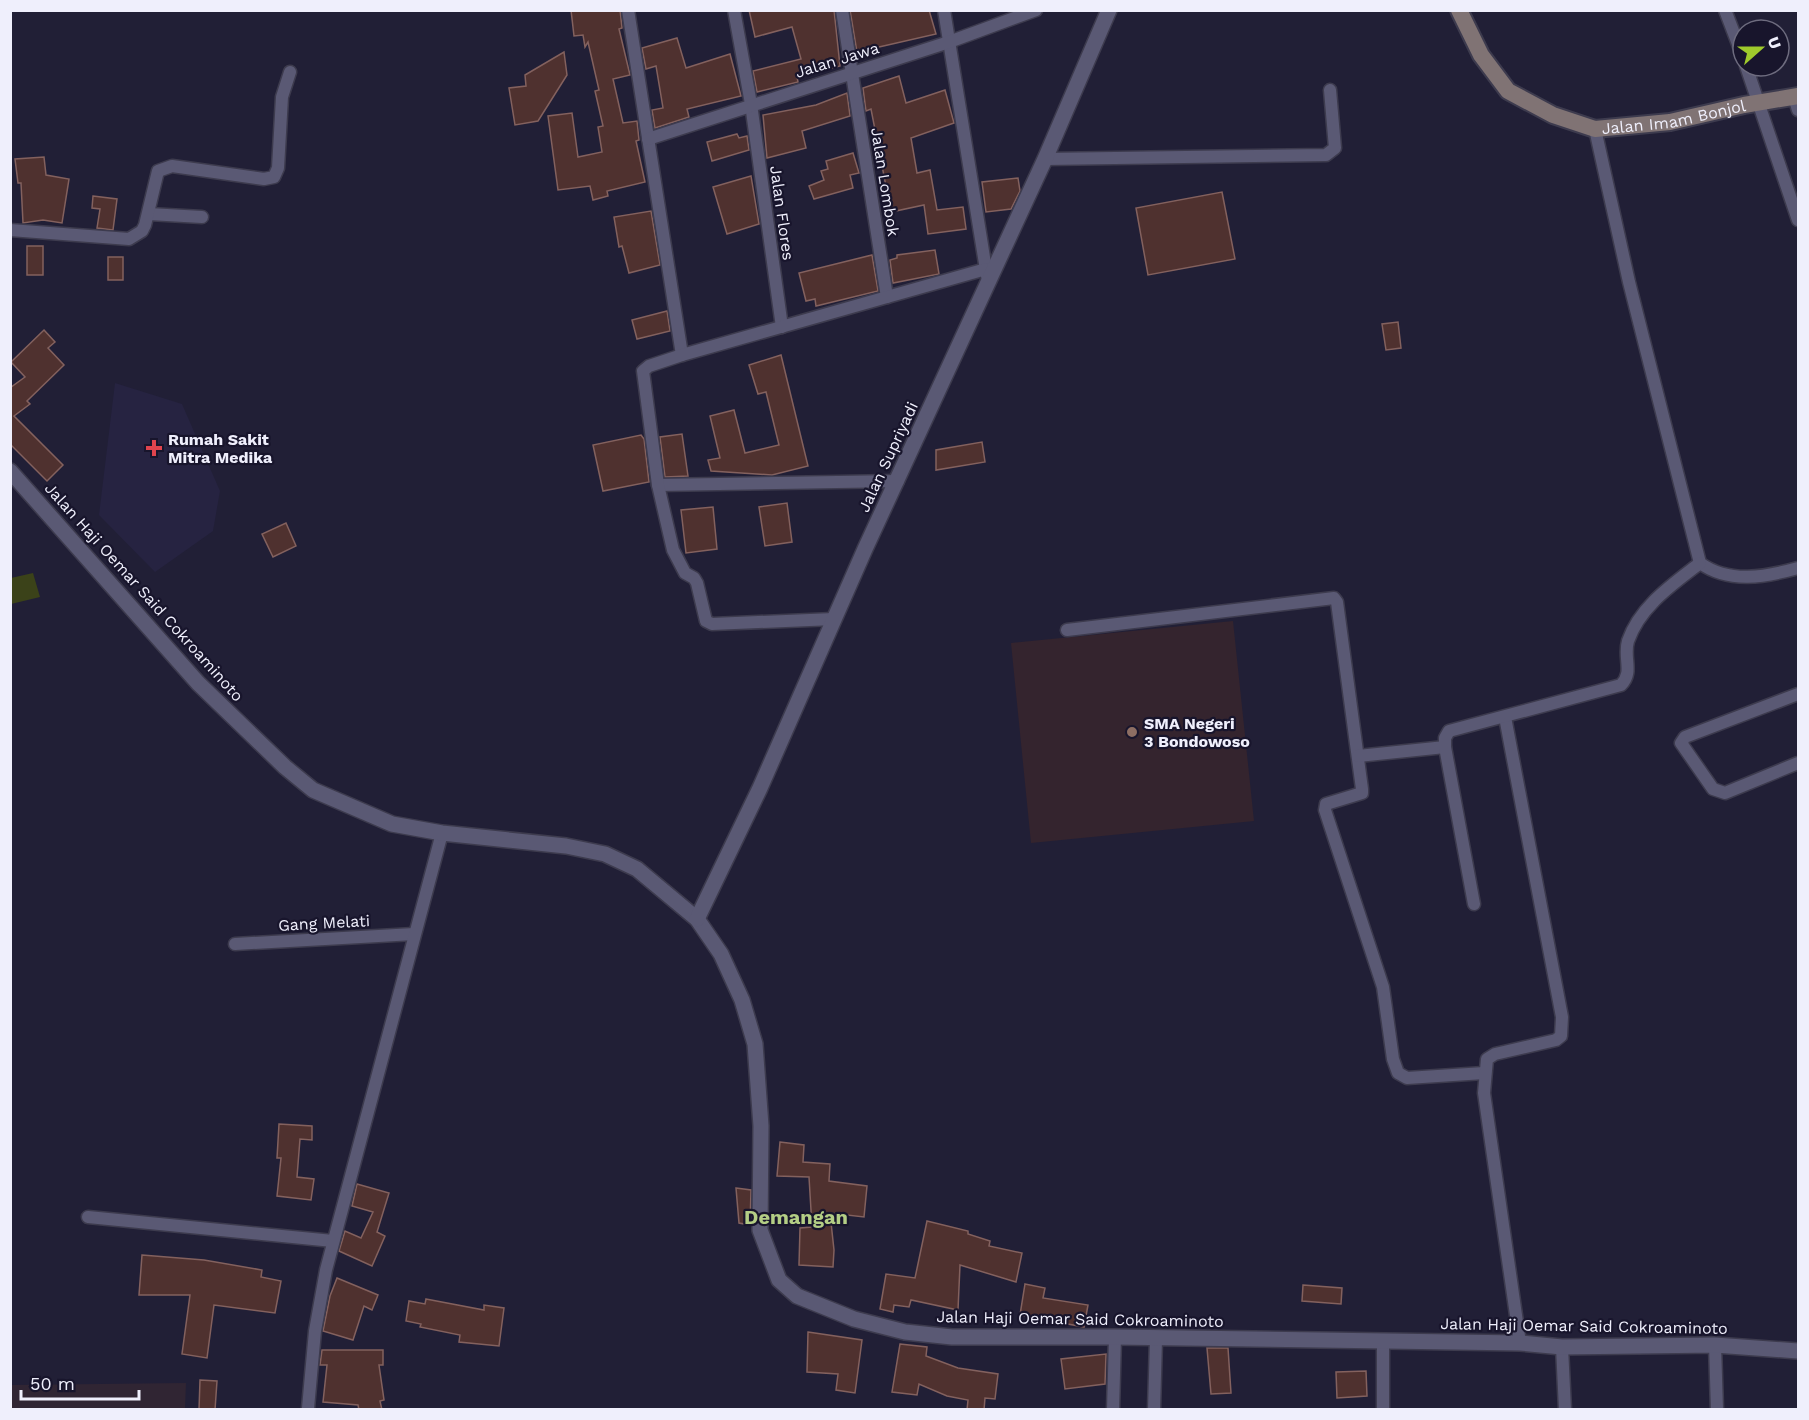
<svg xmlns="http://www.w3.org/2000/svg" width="1809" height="1420" font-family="'Work Sans',sans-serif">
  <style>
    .commercial { fill: #302533 }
    .built { fill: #262341 }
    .education { fill: #34242e }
    .green { fill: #3b4219 }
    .building { fill: #4f312f; stroke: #83615e; stroke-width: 1.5 }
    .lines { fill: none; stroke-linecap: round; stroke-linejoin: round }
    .minor-casing { stroke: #3d3b4e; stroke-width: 15 }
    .tertiary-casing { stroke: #3d3b4e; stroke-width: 18 }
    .secondary-casing { stroke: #3d3b4e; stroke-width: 20 }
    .minor { stroke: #5a5974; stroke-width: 12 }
    .tertiary { stroke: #5a5974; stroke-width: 15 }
    .secondary { stroke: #807374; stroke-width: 16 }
    .health-dot { fill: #e0444e; stroke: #18152c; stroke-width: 2 }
    .education-dot { fill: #8d6e63; stroke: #18152c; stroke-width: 2 }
    .labels { text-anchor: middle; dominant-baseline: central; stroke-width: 4.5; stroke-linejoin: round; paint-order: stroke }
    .street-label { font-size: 16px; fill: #efeffc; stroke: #18152c }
    .poi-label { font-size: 16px; font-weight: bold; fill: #efeffc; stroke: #18152c; text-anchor: start }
    .quarter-label { font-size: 20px; font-weight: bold; fill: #b4ce85; stroke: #18152c }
  </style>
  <rect width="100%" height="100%" fill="#211f36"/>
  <path class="commercial" d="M186,1383L185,1409H11V1385Z"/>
  <path class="built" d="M115,383L182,404L220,491L213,531L155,572L99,515Z"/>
  <path class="education" d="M1233,621L1254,821L1031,843L1011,643Z"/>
  <path class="green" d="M33,573L40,597L11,604V578Z"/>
  <g class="building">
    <path d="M571,10H620L622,28L619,29L630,75L613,79L623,123L637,121L639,140L636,141L645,182L607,191L608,196L593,200L590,186L558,190L548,116L572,113L578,157L602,152L598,127L603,126L595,91L599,90L588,42L585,47L583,35L574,36Z"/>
    <path d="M749,10H834L840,66L797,77L798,82L757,92L753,71L801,59L792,27L755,37Z"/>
    <path d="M850,10H929L936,34L857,52Z"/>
    <path d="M677,38L686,68L730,54L741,96L687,109L689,117L655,128L652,110L663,108L656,66L646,69L642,48Z"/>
    <path d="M564,52L567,75L538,121L515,125L509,88L526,86L525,75Z"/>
    <path d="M899,76L906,103L945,90L954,123L911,138L917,173L930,170L937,210L963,207L966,229L928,234L924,205L891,212L871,109L866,111L863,88Z"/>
    <path d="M847,93L850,116L802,131L806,148L767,158L763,115L816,105Z"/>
    <path d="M737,134L739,138L747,136L749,150L712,161L707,142Z"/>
    <path d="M853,153L859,173L850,175L853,188L814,199L809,186L824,180L821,171L828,169L826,161Z"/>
    <path d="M44,157L46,175L69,179L62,223L43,220L23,223L21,183H18L15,159Z"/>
    <path d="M751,176L759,224L727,234L713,187Z"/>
    <path d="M1018,178L1020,191L1011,209L986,212L982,182Z"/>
    <path d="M1222,192L1235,259L1148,275L1136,208Z"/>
    <path d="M93,196L117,199L113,230L97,228L100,209L92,208Z"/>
    <path d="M651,211L660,265L629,273L622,246L619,247L614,217Z"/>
    <rect x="27" y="246" width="16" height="29"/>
    <path d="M935,250L939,274L893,283L890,260L897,258V255Z"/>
    <path d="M872,255L878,291L816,306L815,299L806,301L799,273Z"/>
    <rect x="108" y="257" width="15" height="23"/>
    <path d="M667,311L670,331L637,339L632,320Z"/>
    <path d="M1398,322L1401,348L1386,350L1382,324Z"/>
    <path d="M44,330L55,342L48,348L64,365L27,401L30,404L14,416L63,465L47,481L10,444V388L25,377L11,362Z"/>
    <path d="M781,355L808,466L772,475L711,471L708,460L720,458L710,416L734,410L745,453L779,445L766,392L758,394L749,365Z"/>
    <path d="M682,434L688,476L665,477L660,437Z"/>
    <path d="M641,435L644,439L649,482L603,491L593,445Z"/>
    <path d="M982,442L985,462L936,470V450Z"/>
    <path d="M787,503L792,542L765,546L759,507Z"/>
    <path d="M713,507L717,549L686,553L681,510Z"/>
    <path d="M286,523L296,546L273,557L262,534Z"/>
    <path d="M279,1124L312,1126V1140L300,1139L297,1177L314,1179L311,1200L277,1196L281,1158H277Z"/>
    <path d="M780,1142L804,1145L803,1162L830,1164L829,1181L867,1186L864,1217L830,1213L834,1250L833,1267L799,1265L800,1228L812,1227L809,1177L777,1176Z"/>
    <path d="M357,1184L389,1193L377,1232L385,1236L372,1266L339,1251L345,1231L361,1238L373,1212L352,1206Z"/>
    <path d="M736,1188L751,1190L750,1225L739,1223Z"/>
    <path d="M927,1221L968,1231V1234L990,1241L989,1246L1022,1253L1016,1282L960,1265L958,1310L911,1300L909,1307L894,1305L893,1312L880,1309L886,1274L915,1278Z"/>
    <path d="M142,1255L204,1260L262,1270L261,1277L281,1281L275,1313L214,1305L207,1358L182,1354L190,1295H139Z"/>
    <path d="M337,1278L378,1295L372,1310L364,1306L353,1340L323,1331L330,1296Z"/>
    <path d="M1025,1284L1045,1288L1043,1298L1088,1305L1084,1327L1020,1315Z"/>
    <path d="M1303,1285L1342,1288L1341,1304L1302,1301Z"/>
    <path d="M426,1299L484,1310V1305L504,1308L499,1346L459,1342L460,1335L420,1327L421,1324L406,1321L409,1301L425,1304Z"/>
    <path d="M808,1332L862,1340L855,1393L836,1390L838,1374L807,1372Z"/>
    <path d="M900,1344L927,1347L926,1356L958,1368L998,1374L995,1399L985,1398L984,1410H967L968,1400L947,1396L919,1384L917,1395L892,1392Z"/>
    <path d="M1207,1348H1228L1231,1393L1211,1394Z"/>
    <path d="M322,1350H383V1365H379L384,1400L380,1401L382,1410H359L358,1405L323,1402L327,1365H320Z"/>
    <path d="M1106,1354L1105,1384L1065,1389L1061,1359Z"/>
    <path d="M1366,1371L1367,1396L1337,1398L1336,1372Z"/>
    <path d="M200,1380L217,1381L215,1410H199Z"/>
  </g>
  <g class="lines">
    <g class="minor-casing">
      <g id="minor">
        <path d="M628,10L682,355"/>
        <path d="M734,10L751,104L782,327"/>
        <path d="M842,10L887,297"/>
        <path d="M944,10L987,276"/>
        <path d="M1725,10L1743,57"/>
        <path d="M1746,66L1798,220"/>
        <path d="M1794,97L1798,110"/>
        <path d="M1595,129L1629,282L1700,563C1729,584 1766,577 1798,568"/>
        <path d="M648,139L949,42L1036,10"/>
        <path d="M1045,159L1326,155L1335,148L1330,90"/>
        <path d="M149,214L202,217"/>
        <path d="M10,230L129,239L142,231L145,225L158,171L172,166L264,179L274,177L278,168L282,97L290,72"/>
        <path d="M658,485L898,481"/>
        <path d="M834,619L712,624L706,621L697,583L694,578L685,573L673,550L658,485L643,371L649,366L682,355L986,269"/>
        <path d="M1067,630L1334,598L1337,602L1362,789V793L1326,804L1325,810L1383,987L1393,1059L1398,1073L1407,1078L1484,1073"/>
        <path d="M1798,694L1685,737L1681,743L1713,789L1725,793L1798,763"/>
        <path d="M1505,717L1562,1017L1561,1036L1556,1040L1495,1054L1487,1059L1484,1093L1520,1343"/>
        <path d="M1358,756L1445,747"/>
        <path d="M1474,904L1445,747V738L1449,731L1621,685C1634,672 1623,658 1628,641C1640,606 1673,584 1700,563"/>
        <path d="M235,944L414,934"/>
        <path d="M88,1217L333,1241"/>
        <path d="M1715,1345L1717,1410"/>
        <path d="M1562,1347L1565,1410"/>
        <path d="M308,1408L315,1331L326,1270L442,833"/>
        <path d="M1113,1410L1115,1337"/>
        <path d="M1154,1410L1156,1339"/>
        <path d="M1383,1410V1341"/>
      </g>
    </g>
    <g class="tertiary-casing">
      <g id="tertiary">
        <path d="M10,471L198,683L285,767L313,790L392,824L442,833L566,846L605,854L637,869L697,919L721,954L742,1000L755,1044L761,1126L760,1230L779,1280L797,1296L854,1319L905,1332L952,1337H1115L1520,1343L1562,1347L1715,1345L1798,1351"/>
        <path d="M697,919L760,788L865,549L1045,159L1109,10"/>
      </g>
    </g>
    <g class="secondary-casing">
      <g id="secondary">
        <path id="s1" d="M1459,10L1481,55L1508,91L1553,115L1595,129L1670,122L1744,105L1798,96"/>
      </g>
    </g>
    <use href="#minor" class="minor"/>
    <use href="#tertiary" class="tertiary"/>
    <use href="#secondary" class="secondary"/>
  </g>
  <path class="health-dot" d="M151 439h6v6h6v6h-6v6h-6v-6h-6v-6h6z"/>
  <circle class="education-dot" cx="1132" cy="732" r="6"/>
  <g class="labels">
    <g class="street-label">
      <text transform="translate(837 60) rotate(-17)">Jalan Jawa</text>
      <text stroke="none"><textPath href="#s1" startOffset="270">Jalan Imam Bonjol</textPath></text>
      <text transform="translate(885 182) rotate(81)">Jalan Lombok</text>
      <text transform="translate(782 213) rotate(82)">Jalan Flores</text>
      <text transform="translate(888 457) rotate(-65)">Jalan Supriyadi</text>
      <text transform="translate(144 592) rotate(48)">Jalan Haji Oemar Said Cokroaminoto</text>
      <text transform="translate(324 923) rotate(-3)">Gang Melati</text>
      <text transform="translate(1080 1319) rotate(1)">Jalan Haji Oemar Said Cokroaminoto</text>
      <text transform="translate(1584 1326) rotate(1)">Jalan Haji Oemar Said Cokroaminoto</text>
    </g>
    <g class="poi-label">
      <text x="168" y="439">Rumah Sakit<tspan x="168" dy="18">Mitra Medika</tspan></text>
      <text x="1144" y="723">SMA Negeri<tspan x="1144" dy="18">3 Bondowoso</tspan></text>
    </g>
    <g class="quarter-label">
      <text x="796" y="1217">Demangan</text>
    </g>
  </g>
  <rect width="1809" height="1420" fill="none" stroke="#efeffc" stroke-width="24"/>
  <g transform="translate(1761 48) rotate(69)"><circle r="28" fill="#18152c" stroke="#6e6c7f" stroke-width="1.5"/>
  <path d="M0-4.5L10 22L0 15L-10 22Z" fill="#9fca2c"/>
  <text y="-9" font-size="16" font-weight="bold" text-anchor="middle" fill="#efeffc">U</text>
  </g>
  <path d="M21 1390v9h118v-9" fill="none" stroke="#efeffc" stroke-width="3"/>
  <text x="30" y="1390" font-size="18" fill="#efeffc" stroke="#18152c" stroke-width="4.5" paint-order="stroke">50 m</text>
</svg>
